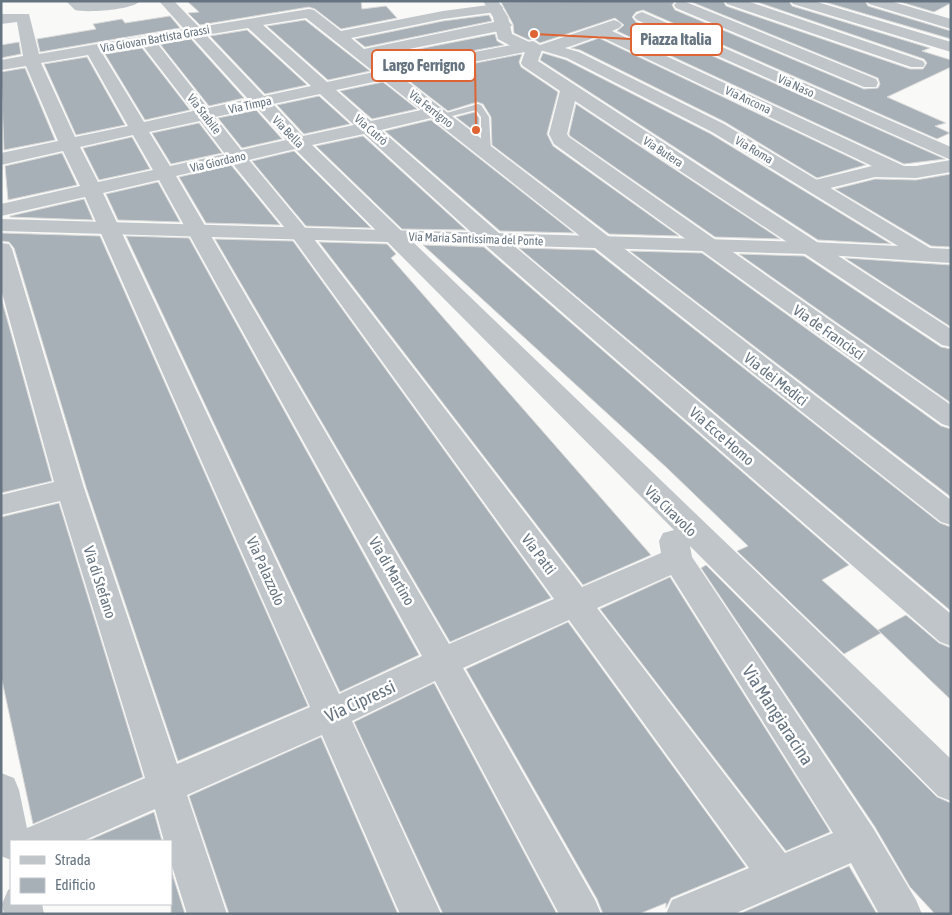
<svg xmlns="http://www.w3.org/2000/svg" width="952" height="915" font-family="'Asap Condensed',sans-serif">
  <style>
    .building { fill: #a8b0b7; stroke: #dbdbda }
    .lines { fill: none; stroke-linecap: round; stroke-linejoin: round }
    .service { fill: #c0c5c9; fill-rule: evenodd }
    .minor { fill: #c0c5c9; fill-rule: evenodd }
    .tertiary { fill: #c0c5c9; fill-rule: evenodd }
    .labels { text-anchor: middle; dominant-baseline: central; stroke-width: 5; stroke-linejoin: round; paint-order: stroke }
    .far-street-label { font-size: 12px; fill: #667481; stroke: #fff }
    .street-label { font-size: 15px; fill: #667481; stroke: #fff }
    .near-street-label { font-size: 18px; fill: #667481; stroke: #fff }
    .leader { fill: none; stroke: #de6433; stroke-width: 2 }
    .callout-dot { fill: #de6433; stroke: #fff; stroke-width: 2 }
    .callout { fill: #fff; stroke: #de6433; stroke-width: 2 }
    .callout-label { font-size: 16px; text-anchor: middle; font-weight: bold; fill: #667481 }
  </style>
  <rect width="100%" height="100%" fill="#f9f9f7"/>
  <g class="building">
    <path d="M187,1H361L362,9L386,6L397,18L341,29L315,9L309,7L200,25L188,13L199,12Z"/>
    <path d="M675,1L672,5L675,10L864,89L878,88L880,84L878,78L689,1H723L726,6L910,69H923L927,63L924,59L754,1H789L792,6L930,48L922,51L951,60V67L887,97L946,123L935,126L950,133L937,139L643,10L636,12L632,17L636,22L945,159L904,164L617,31L624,25L615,18L540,43L534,39L529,40L514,33L513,24L501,2Z"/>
    <path d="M821,1H865L868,6L951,31V39Z"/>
    <path d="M897,1H951V3L934,12Z"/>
    <path d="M489,15L492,21L365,47L355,39L443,21Z"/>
    <path d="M170,16L180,28L40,52L37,39L96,29L93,24L122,19L125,23Z"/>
    <path d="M305,20L370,71L328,80L267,26Z"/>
    <path d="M247,30L307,85L265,94L210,36Z"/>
    <path d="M495,34L497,41L504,45L390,66L378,57Z"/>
    <path d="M599,38L866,165L817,178L725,122L580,50L571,48Z"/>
    <path d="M191,39L244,98L209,106L160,44Z"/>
    <path d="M19,42L21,54L1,58V45Z"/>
    <path d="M142,48L190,110L145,120L105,54Z"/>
    <path d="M543,53L566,60L711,134L891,244L818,240L540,60Z"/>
    <path d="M522,54L519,62L521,67L558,92L547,134L553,146L679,236L609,234L492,145L491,117L483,104L477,102L448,111L404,77Z"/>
    <path d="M87,57L125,125L76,135L44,64Z"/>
    <path d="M25,68L55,140L4,150L1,72Z"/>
    <path d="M383,82L417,109L372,119L340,91Z"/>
    <path d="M319,96L350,124L304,134L277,105Z"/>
    <path d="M576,104L780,239L715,237L570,136L569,134Z"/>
    <path d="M256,110L282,139L242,148L218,118Z"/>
    <path d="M475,112L479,118V135L456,117Z"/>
    <path d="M431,120L574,233L500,231L385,131Z"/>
    <path d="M199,123L222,153L171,164L152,133Z"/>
    <path d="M363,136L466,230L402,229L316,146Z"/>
    <path d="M132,137L150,169L99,180L83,148Z"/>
    <path d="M294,151L371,228L306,226L252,161Z"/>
    <path d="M62,153L77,185L8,200L5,166Z"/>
    <path d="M231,165L280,225L206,223L179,177Z"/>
    <path d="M951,174V247L931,246L835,189L875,179L916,180Z"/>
    <path d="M158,182L180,222L118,220L106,194Z"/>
    <path d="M84,199L93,220L10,217V216Z"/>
    <path d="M1,233L100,236L308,706L178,761L86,487L14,248L9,242L1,241Z"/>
    <path d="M126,236L189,238L419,655L340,692Z"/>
    <path d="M215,239L293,241L551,598L450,642Z"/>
    <path d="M319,242L387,244L396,254L391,258L651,555L583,585Z"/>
    <path d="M423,245L484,247L849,565L822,580L881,633L844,654L737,551L748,546L667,468Z"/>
    <path d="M519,248L594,250L940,523L951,527V611Z"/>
    <path d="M630,251L702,253L941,426L951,429V497Z"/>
    <path d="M739,254L804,256L941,347L951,349V403Z"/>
    <path d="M845,258L951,265V327Z"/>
    <path d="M1,297L52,481L1,493Z"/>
    <path d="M59,503L143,777L33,824L1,676V517Z"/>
    <path d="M706,565L937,797L951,803V914H935L910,887L875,827L701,568Z"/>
    <path d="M670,577L828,828L830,832L786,851L600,609Z"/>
    <path d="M906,615L939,643L951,648V700L878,630Z"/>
    <path d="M568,622L746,867L671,898L666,908V903L639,914H603L597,899L466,669Z"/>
    <path d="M434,683L557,914H443L354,722Z"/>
    <path d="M321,737L398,914H229L189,796Z"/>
    <path d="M154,812L162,841H87Z"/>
    <path d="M849,866L877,914H739Z"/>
    <path d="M171,870L185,914H171Z"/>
  </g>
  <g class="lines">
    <path class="service" d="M478,104L481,105L489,117L491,152L486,155L481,152V117L476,110L440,119L436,116Z"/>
    <g class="minor">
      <path d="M66,1H140C133,10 86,13 75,10Z"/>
      <path d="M159,1H174L199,27L309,9L314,10L341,31L443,11L496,4L501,5L503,8L501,11L496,12L443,19L351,38L364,49L504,20L509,22L512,25L509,28L504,30L374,56L390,68L533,41L540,45L614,20L619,22L622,25L619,28L612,31L904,166H916L951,160V172L916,178L875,177L814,192L807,190L804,186L807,182L872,166L599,36C584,41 556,54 542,50L538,61L951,329V347L942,345L575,101L567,134L569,137L951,405V427L942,424L554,144L549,134L560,91L523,66L521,63L525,52L400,76L951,500V525L941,522L431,118L381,130L500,234L951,614V646L940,642L484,244L364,134L312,145L951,759V801L938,796L690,546L692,557L873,828L916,900L922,914H879L851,863L734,914H666L672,900L749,868L569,620L463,668L595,900L601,914H559L435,681L352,721L441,914H400L322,735L187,795L227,914H187L171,863V841H164L155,809L83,841H11V860L1,856V773L14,778L19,790L27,828L145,778L60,501L1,515V495L54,482L1,289V243L9,244L12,249L84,488L177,764L310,707L85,197L1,216V204L80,186L63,151L1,165V153L58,141L26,66L1,70V60L23,56L17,22L1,24V14H29L39,54L184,29ZM306,18L374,72L327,82L263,25ZM248,28L311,86L264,96L206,35ZM192,37L248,99L208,108L157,43ZM143,46L193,111L144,122L102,53ZM88,55L128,126L75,137L41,63ZM383,80L421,110L371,121L336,90ZM320,94L354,125L303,136L273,104ZM257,108L286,140L241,150L215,117ZM200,121L225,154L170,166L149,132ZM133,135L153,170L98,182L80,147ZM295,149L674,530L663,533L659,541L661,553L582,587L307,230L249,160ZM232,163L293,238L554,599L449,644L176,176ZM159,180L422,656L339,694L103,193ZM671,575L833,833L785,853L597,608Z"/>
      <path d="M678,1L686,2L876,79L878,83L876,87H864L676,8L674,5Z"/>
      <path d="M725,1H747L923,61L925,64L923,67H911L727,4Z"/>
      <path d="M791,1H814L951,42V52L793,4Z"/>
      <path d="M867,1H890L951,19V29L869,4Z"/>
      <path d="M642,12L951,147V160L637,20L634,17L637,14Z"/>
      <path d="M11,888V904H42L44,914H4L2,904L8,890Z"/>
    </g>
    <path class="tertiary" d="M483,1H498L508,17L512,34L540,47L547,43L579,52L724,124L930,248L951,249V263L810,254L1,231V219L810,242L898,246L712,132L567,58L540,50L533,54L518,50L498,39L493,17Z"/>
  </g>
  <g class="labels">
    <g class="far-street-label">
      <text transform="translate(155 39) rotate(-10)">Via Giovan Battista Grassi</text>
      <text transform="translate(796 86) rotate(24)">Via Naso</text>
      <text transform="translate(748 100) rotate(25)">Via Ancona</text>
      <text transform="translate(250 105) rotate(-12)">Via Timpa</text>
      <text transform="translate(431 109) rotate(38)">Via Ferrigno</text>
      <text transform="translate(204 114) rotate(52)">Via Stabile</text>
      <text transform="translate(371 130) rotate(41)">Via Cutrò</text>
      <text transform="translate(288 132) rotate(46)">Via Bella</text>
      <text transform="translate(754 150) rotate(31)">Via Roma</text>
      <text transform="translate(663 152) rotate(33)">Via Butera</text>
      <text transform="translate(218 162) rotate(-13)">Via Giordano</text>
      <text transform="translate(476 239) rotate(2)">Via Maria Santissima del Ponte</text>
    </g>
    <g class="street-label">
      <text transform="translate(829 332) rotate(35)">Via de Francisci</text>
      <text transform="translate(776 379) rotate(38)">Via dei Medici</text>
      <text transform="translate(722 436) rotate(41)">Via Ecce Homo</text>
      <text transform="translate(671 511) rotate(44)">Via Ciravolo</text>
      <text transform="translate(539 554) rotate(53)">Via Patti</text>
      <text transform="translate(266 571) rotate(66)">Via Palazzolo</text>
      <text transform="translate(392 571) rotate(60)">Via di Martino</text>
      <text transform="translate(100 582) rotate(72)">Via di Stefano</text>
    </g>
    <g class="near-street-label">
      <text transform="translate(360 701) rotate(-25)">Via Cipressi</text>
      <text transform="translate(778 715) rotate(57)">Via Mangiaracina</text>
    </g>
  </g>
  <path class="leader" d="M534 34L631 39M476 130L475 65"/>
  <g class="callout-dot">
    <circle cx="534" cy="34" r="5"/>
    <circle cx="476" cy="130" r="5"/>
  </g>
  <g class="callout">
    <rect x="631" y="24" width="91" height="31" rx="5"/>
    <rect x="372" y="50" width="103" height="31" rx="5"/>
  </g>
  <g class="callout-label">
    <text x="676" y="45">Piazza Italia</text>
    <text x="424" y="71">Largo Ferrigno</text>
  </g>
  <rect width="952" height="915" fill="none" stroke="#667481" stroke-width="5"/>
  <rect x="10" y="840" width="162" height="65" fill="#ffffff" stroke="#c2c7cd"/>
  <rect x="20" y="856" width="25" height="8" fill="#c0c5c9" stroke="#c2c7cd"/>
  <text x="55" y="865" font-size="15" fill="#667481">Strada</text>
  <rect x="20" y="878" width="25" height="15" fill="#a8b0b7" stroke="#c2c7cd"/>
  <text x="55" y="890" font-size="15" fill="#667481">Edificio</text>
</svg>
